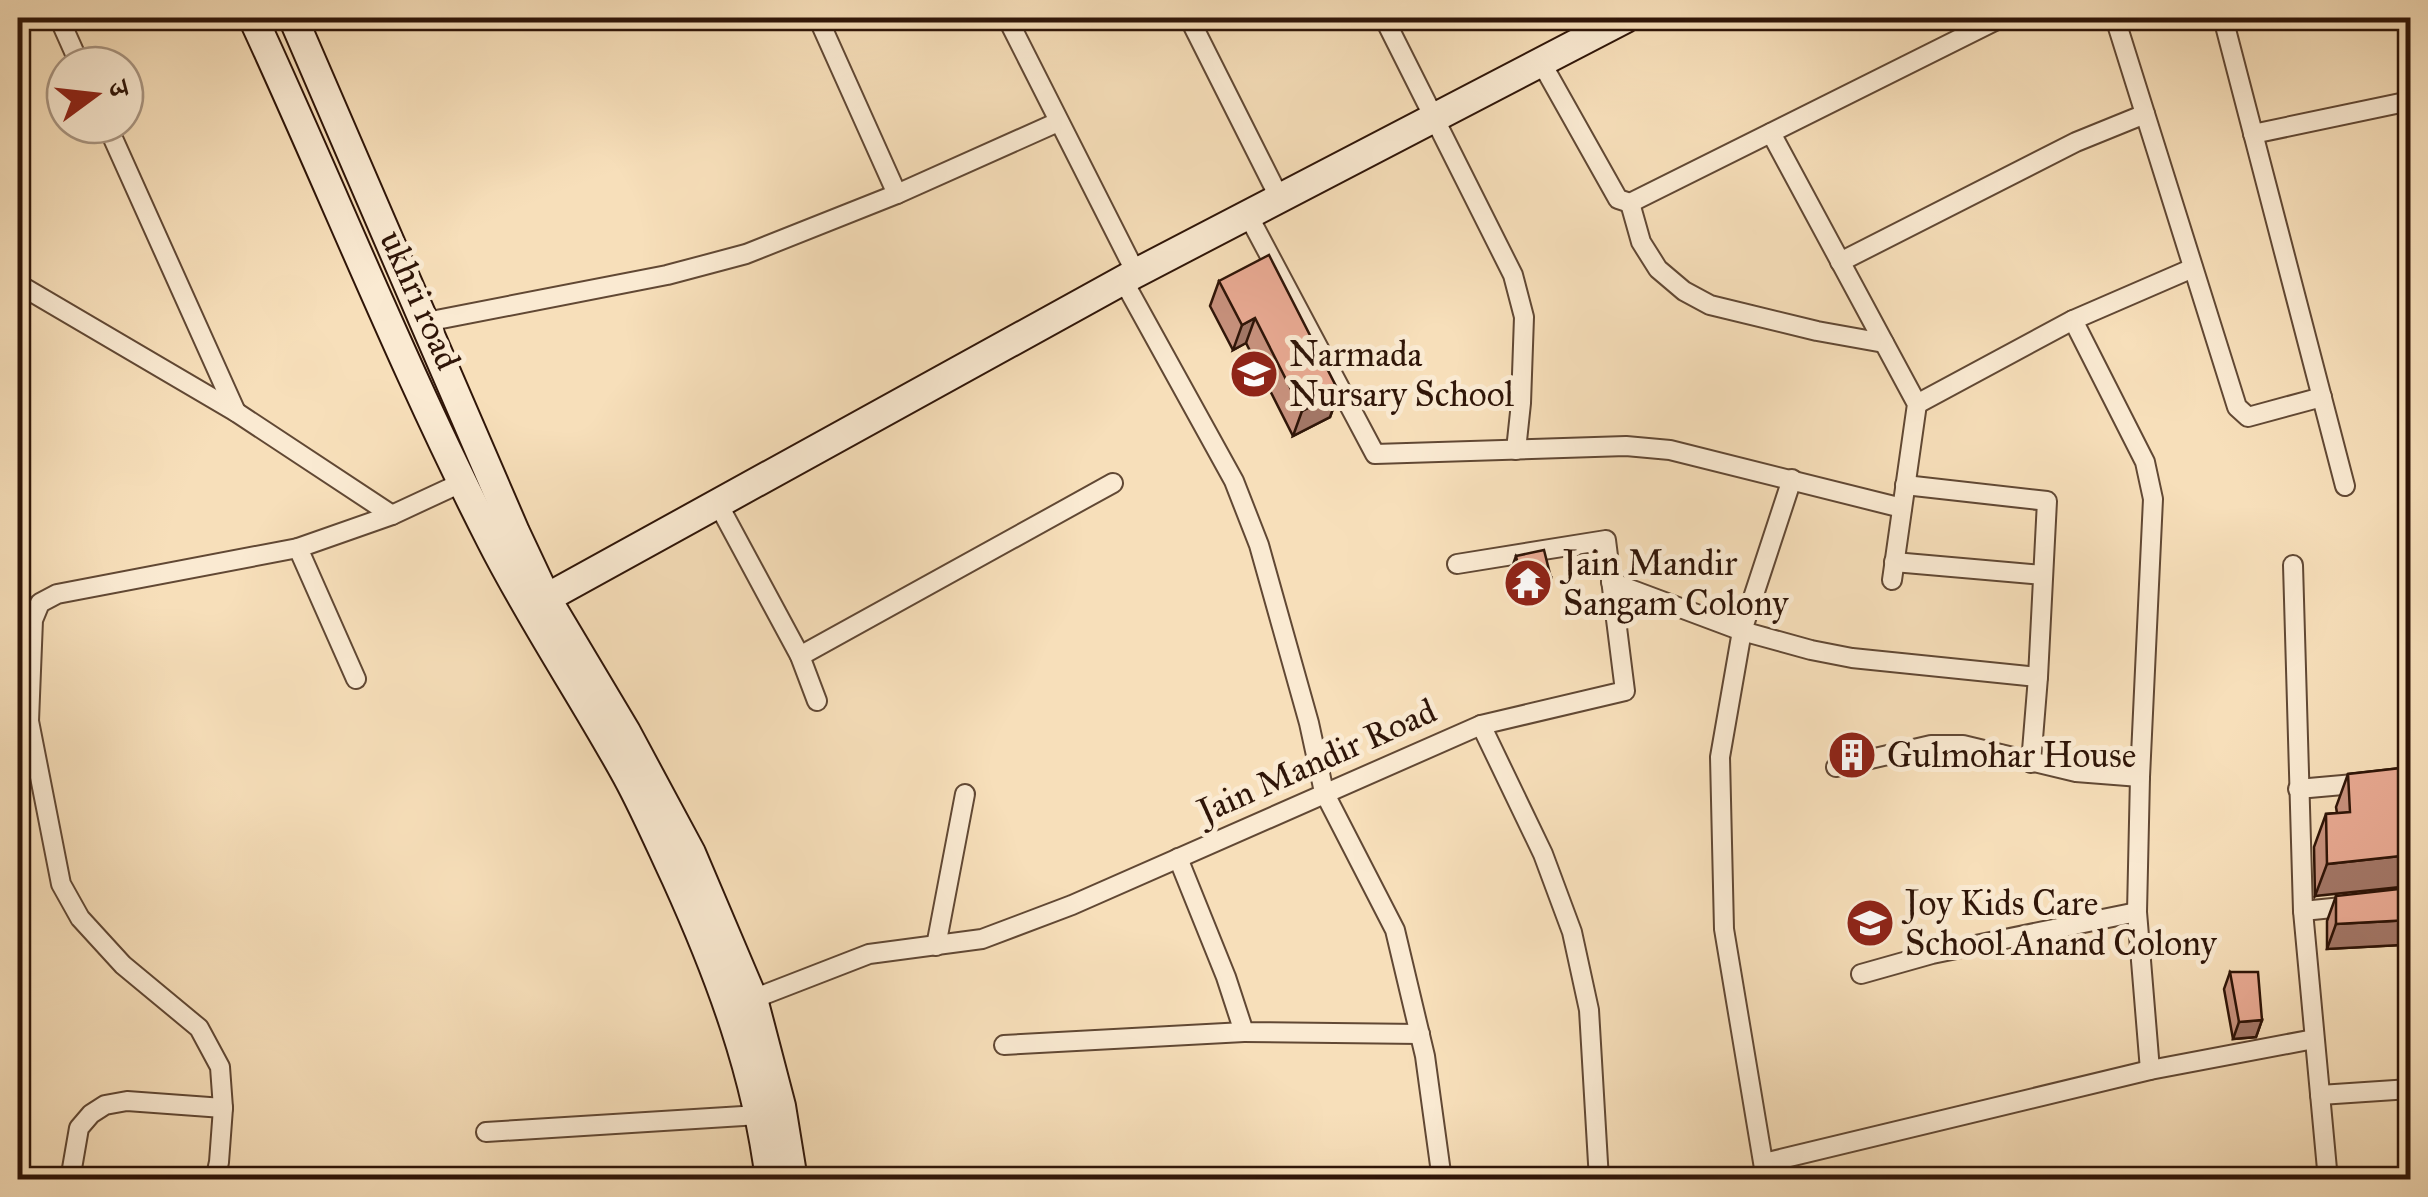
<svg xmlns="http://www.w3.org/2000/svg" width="2428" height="1197" font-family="'IM FELL Great Primer','Noto Serif Devanagari',serif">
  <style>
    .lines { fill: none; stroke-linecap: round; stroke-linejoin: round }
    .street-casing { stroke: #614834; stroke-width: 22 }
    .secondary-casing { stroke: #2f1508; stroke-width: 32 }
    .street { stroke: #faead2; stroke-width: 18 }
    .secondary { stroke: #faead2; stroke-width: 28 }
    .wall { fill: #c8927e; stroke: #2f1508; stroke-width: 2.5 }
    .shaded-wall { fill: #a37767; stroke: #2f1508; stroke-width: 2.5 }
    .building { fill: #e9aa93; stroke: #2f1508; stroke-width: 2.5 }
    .labels { text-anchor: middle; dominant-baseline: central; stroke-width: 10; stroke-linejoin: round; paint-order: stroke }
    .street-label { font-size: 35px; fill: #2f1508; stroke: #faead2 }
    .poi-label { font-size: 35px; fill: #2f1508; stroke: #faead2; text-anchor: start }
  </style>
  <rect width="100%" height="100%" fill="#f7dfba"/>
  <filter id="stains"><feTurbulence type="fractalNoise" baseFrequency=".002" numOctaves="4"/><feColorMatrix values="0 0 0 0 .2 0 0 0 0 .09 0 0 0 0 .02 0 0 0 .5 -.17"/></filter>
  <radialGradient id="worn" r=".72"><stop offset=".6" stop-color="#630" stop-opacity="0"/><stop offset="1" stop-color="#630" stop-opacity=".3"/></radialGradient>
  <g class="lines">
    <g class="street-casing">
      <g id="street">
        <path d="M59,18L80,65"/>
        <path d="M818,18L897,194"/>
        <path d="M1007,18L1136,273"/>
        <path d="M1189,18L1280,199"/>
        <path d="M1384,18L1513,275L1524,317L1521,403L1516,450"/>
        <path d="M2115,18L2237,407L2248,417L2322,397"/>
        <path d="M2223,18L2345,486"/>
        <path d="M1541,62L1618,199L1630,203L2001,18"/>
        <path d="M107,125L236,412"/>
        <path d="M1771,133L1917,404L1892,580"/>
        <path d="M2253,134L2410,101"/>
        <path d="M1630,203L1641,242L1658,269L1684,291L1710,305L1817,331L1884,343"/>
        <path d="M1248,215L1375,454L1626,446L1670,450L1902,508"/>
        <path d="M1840,262L2076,142L2145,114"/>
        <path d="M1123,280L1234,481L1259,545L1309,723L1324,792L1395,930L1425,1056L1442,1180"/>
        <path d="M18,284L236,412L392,515"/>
        <path d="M2073,320L2145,462L2153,499L2140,777L2137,912L2150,1070"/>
        <path d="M426,322L667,275L746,254L897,194L1058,122"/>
        <path d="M1917,404L2073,320L2193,268"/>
        <path d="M1905,485L2047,501L2038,677"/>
        <path d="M717,502L800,656L817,701"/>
        <path d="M1894,562L2043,575"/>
        <path d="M2293,565L2303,911L2328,1180"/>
        <path d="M1611,582L1742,631L1811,650L1852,658L2038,677L2031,763"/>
        <path d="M800,656L1113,483"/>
        <path d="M356,679L298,548L392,515L463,482"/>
        <path d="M1481,725L1543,854L1572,932L1589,1010L1599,1180"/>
        <path d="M1836,767L1931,745H1963L2076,772L2140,777"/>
        <path d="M2298,789L2410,779"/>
        <path d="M1178,858L1226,977L1244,1032L1420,1034"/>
        <path d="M2303,911L2352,906"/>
        <path d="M936,946L965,794"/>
        <path d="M1861,974L1932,954L2137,912"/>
        <path d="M753,999L869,954L982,939L1072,905L1481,725L1625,691L1606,540L1457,564"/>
        <path d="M1004,1045L1244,1032"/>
        <path d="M2320,1095L2410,1089"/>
        <path d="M486,1132L759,1115"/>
        <path d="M1764,1163L2150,1070L2314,1039"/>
        <path d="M70,1180L79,1128L91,1114L105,1105L127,1101L223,1108"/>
        <path d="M215,1180L219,1162L223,1108L220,1067L199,1028L123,965L80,918L61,884L29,721L33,620L40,603L57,594L298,548"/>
        <path d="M1766,1180L1724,929L1720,757L1742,631L1792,479"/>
      </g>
    </g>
    <g class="secondary-casing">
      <g id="secondary">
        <path d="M253,18C333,191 404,370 491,540C532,621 583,696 627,776C645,809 660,844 676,878C720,975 757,1074 770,1180"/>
        <path d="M293,18L515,532L546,598L626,732L691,853L753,999L781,1106L793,1180"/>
        <path d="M532,606L1136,273L1626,18"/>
      </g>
    </g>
    <use href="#street" class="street"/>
    <use href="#secondary" class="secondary"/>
  </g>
  <g class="wall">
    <path d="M1219,281L1339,392L1330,417L1293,436L1246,343L1233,350L1210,306Z"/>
    <path d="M1516,556L1544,595L1516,601L1510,573Z"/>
    <path d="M2410,767L2315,896L2314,847L2326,814L2337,813L2336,807L2348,774Z"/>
    <path d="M2336,896L2401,945L2327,949V921Z"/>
    <path d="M2230,972L2262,1020L2256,1037L2233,1039L2224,989Z"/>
  </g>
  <g class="shaded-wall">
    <path d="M1255,318L1246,343L1233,350L1242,325Z"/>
    <path d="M1339,392L1330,417L1293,436L1302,411Z"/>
    <path d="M1551,578L1544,595L1516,601L1522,584Z"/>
    <path d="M2410,855V886L2315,896L2327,864Z"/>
    <path d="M2410,920L2401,945L2327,949L2336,924Z"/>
    <path d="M2262,1020L2256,1037L2233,1039L2239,1022Z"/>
  </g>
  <g class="building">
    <path d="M1269,255L1339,392L1302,411L1255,318L1242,325L1219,281Z"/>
    <path d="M1544,550L1551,578L1522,584L1516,556Z"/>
    <path d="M2410,767V855L2327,864L2326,814L2350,812L2348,774Z"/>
    <path d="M2408,888L2410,920L2336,924V896Z"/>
    <path d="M2230,972H2258L2262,1020L2239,1022Z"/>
  </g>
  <defs>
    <g id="school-disc" transform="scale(2.5)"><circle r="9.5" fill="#8f2418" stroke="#faead2"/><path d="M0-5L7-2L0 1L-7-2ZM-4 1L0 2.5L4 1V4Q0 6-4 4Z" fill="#fff"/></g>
    <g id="temple-disc" transform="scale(2.5)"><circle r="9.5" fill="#8f2418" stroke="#faead2"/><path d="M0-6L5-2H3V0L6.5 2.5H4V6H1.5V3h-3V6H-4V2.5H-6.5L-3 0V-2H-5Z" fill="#fff"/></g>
    <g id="building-disc" transform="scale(2.5)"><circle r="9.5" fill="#8f2418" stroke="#faead2"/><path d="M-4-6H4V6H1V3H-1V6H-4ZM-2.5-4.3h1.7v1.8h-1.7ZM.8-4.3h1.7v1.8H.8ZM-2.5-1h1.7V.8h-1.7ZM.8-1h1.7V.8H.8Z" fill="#fff"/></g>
  </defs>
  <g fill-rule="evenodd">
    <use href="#school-disc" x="1254" y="374"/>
    <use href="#temple-disc" x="1528" y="583"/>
    <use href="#building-disc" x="1852" y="755"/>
    <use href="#school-disc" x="1870" y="923"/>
  </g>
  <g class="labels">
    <g class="street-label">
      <text transform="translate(420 300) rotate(66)">ukhri road</text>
      <text transform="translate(1317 761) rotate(-24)">Jain Mandir Road</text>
    </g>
    <g class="poi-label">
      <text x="1289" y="354">Narmada<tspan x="1289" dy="40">Nursary School</tspan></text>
      <text x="1563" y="563">Jain Mandir<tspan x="1563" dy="40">Sangam Colony</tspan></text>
      <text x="1887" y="755">Gulmohar House</text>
      <text x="1905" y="903">Joy Kids Care<tspan x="1905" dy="40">School Anand Colony</tspan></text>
    </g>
  </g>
  <rect width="2428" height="1197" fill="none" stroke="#f7dfba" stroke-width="60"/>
  <rect x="20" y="20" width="2388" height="1157" fill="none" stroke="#2f1508" stroke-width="5"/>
  <rect x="30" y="30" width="2368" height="1137" fill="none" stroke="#2f1508" stroke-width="2.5"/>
  <g transform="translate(95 95) rotate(75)"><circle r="48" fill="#faead2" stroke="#a99581" stroke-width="2.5"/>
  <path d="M0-8L18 38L0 25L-18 38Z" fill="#8f2418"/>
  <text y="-15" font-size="28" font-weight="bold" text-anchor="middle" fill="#2f1508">उ</text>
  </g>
  <rect width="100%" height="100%" filter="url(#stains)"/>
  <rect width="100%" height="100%" fill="url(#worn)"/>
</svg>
